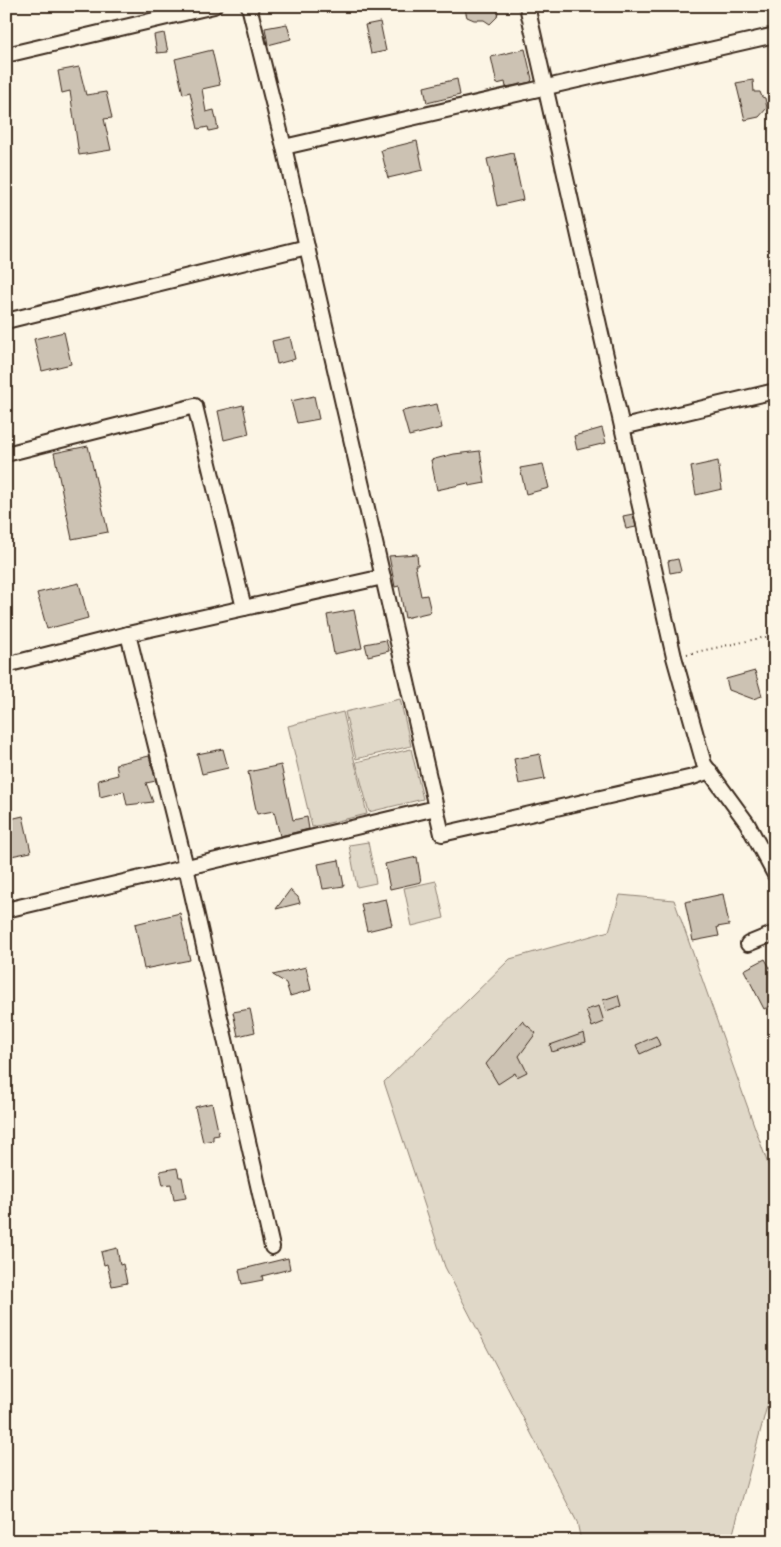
<svg xmlns="http://www.w3.org/2000/svg" width="781" height="1547" font-family="Kalam,sans-serif">
  <style>
    .green { fill: #e0d8c8; stroke: #8e8173 }
    .building { fill: #ccc2b3; stroke: #3b2a1e }
    .lines { fill: none; stroke-linecap: round; stroke-linejoin: round }
    .minor-casing { stroke: #3b2a1e; stroke-width: 18 }
    .path { stroke: #3b2a1e; stroke-width: 2; stroke-dasharray: 1 4; stroke-linecap: butt }
    .minor { stroke: #fcf5e5; stroke-width: 14 }
  </style>
  <rect width="100%" height="100%" fill="#fcf5e5"/>
  <filter id="ink" filterUnits="userSpaceOnUse"><feTurbulence type="fractalNoise" baseFrequency=".02" numOctaves="2"/><feDisplacementMap in="SourceGraphic" scale="10" xChannelSelector="R" yChannelSelector="G"/><feConvolveMatrix kernelMatrix="1 2 1 2 8 2 1 2 1" color-interpolation-filters="sRGB"/></filter>
  <g filter="url(#ink)">
    <g class="green">
      <path d="M400,699L411,746L356,759L345,712Z"/>
      <path d="M343,712L367,814L312,827L288,726Z"/>
      <path d="M411,749L423,799L369,812L356,762Z"/>
      <path d="M368,842L376,883L357,887L349,845Z"/>
      <path d="M436,881L444,918L412,926L404,888Z"/>
      <path d="M620,895L674,900L775,1184V1376L731,1541H581L577,1522L445,1267L384,1082L510,959L609,931Z"/>
    </g>
    <g class="building">
      <path d="M464,6H491L498,12L497,17L490,24L484,20H474L467,17Z"/>
      <path d="M380,22L386,51L371,54L365,25Z"/>
      <path d="M287,24L291,39L268,45L265,28Z"/>
      <path d="M164,33L168,52L157,53L154,35Z"/>
      <path d="M525,49L532,79L531,82L506,87L505,82L497,84L491,57Z"/>
      <path d="M212,50L220,85L202,89L206,112L214,110L218,129L209,131L208,127L198,129L190,92L183,94L175,59Z"/>
      <path d="M79,67L86,95L106,92L112,118L104,119L111,150L79,155L70,91L62,93L58,71Z"/>
      <path d="M457,79L460,95L427,103L424,87Z"/>
      <path d="M753,80L754,92H760L762,97L765,98L767,108L759,117L745,120L736,83Z"/>
      <path d="M417,141L423,170L388,178L381,150Z"/>
      <path d="M513,153L523,200L497,206L487,159Z"/>
      <path d="M64,332L71,364L42,371L34,339Z"/>
      <path d="M290,337L295,359L277,364L272,341Z"/>
      <path d="M314,396L319,419L297,423L291,401Z"/>
      <path d="M437,404L442,428L409,436L402,411Z"/>
      <path d="M243,405L249,434L224,440L218,411Z"/>
      <path d="M602,428L606,443L577,450L574,436Z"/>
      <path d="M88,446L108,532L72,539L54,453Z"/>
      <path d="M480,451L485,483L469,486L468,483L437,490L431,460L454,454Z"/>
      <path d="M718,461L722,489L696,495L691,467Z"/>
      <path d="M543,464L549,488L526,494L520,468Z"/>
      <path d="M633,514L636,527L626,529L623,516Z"/>
      <path d="M417,554L418,565H415L421,596L427,595L431,612L405,618L399,586L395,587L389,556Z"/>
      <path d="M678,559L681,571L670,573L668,561Z"/>
      <path d="M79,583L88,618L47,629L37,593Z"/>
      <path d="M354,610L362,648L334,654L327,615Z"/>
      <path d="M386,640L389,651L368,656L365,644Z"/>
      <path d="M755,671L762,696L753,699L729,690L726,679Z"/>
      <path d="M223,749L228,768L202,774L197,754Z"/>
      <path d="M540,754L545,779L519,784L514,759Z"/>
      <path d="M149,756L156,781L146,783L153,802L127,805L124,791L100,797L98,780L118,775L116,764Z"/>
      <path d="M281,765L293,820L307,817L309,829L280,836L274,811L257,814L248,772Z"/>
      <path d="M23,816L31,852L6,857V820Z"/>
      <path d="M417,857L421,882L390,889L385,864Z"/>
      <path d="M339,860L344,886L323,889L318,864Z"/>
      <path d="M290,890L298,897L300,903L276,909Z"/>
      <path d="M723,894L729,925L717,927L719,936L693,941L685,902Z"/>
      <path d="M386,899L392,925L367,931L361,904Z"/>
      <path d="M180,913L190,960L144,969L135,924Z"/>
      <path d="M765,959L775,977V1004L764,1009L744,970Z"/>
      <path d="M306,967L311,990L290,996L286,983L273,975Z"/>
      <path d="M618,995L621,1006L606,1011L603,1000Z"/>
      <path d="M599,1006L604,1022L592,1027L586,1010Z"/>
      <path d="M250,1009L255,1032L238,1036L233,1012Z"/>
      <path d="M522,1021L536,1033L519,1056L527,1072L517,1077L515,1073L498,1084L486,1064Z"/>
      <path d="M584,1033L586,1042L552,1052L550,1045Z"/>
      <path d="M656,1036L660,1045L640,1054L636,1045Z"/>
      <path d="M212,1103L219,1135L213,1136V1140L203,1142L195,1107Z"/>
      <path d="M177,1168L179,1177H182L186,1198L174,1200L171,1184L163,1185L160,1171Z"/>
      <path d="M117,1248L120,1265L123,1264L127,1283L112,1286L107,1264L104,1265L101,1252Z"/>
      <path d="M288,1258L290,1269L262,1276L263,1280L242,1284L239,1270Z"/>
    </g>
    <g class="lines">
      <g class="minor-casing">
        <g id="minor">
          <path d="M249,6L284,147L442,834L693,777L710,771"/>
          <path d="M527,6L674,657L704,764L747,823L775,875"/>
          <path d="M6,55L214,6"/>
          <path d="M284,147L775,35"/>
          <path d="M6,321L307,247"/>
          <path d="M623,427L775,391"/>
          <path d="M6,454L195,406L244,608"/>
          <path d="M128,634L186,867L272,1247"/>
          <path d="M6,665L128,634L383,577"/>
          <path d="M6,910L436,808"/>
          <path d="M748,944L775,933"/>
        </g>
      </g>
      <path class="path" d="M687,654L775,635"/>
      <use href="#minor" class="minor"/>
    </g>
  </g>
  <rect width="781" height="1547" fill="none" stroke="#fcf5e5" stroke-width="25"/>
  <rect x="12" y="12" width="756" height="1522" fill="none" stroke="#3b2a1e" stroke-width="2" filter="url(#ink)"/>
</svg>
